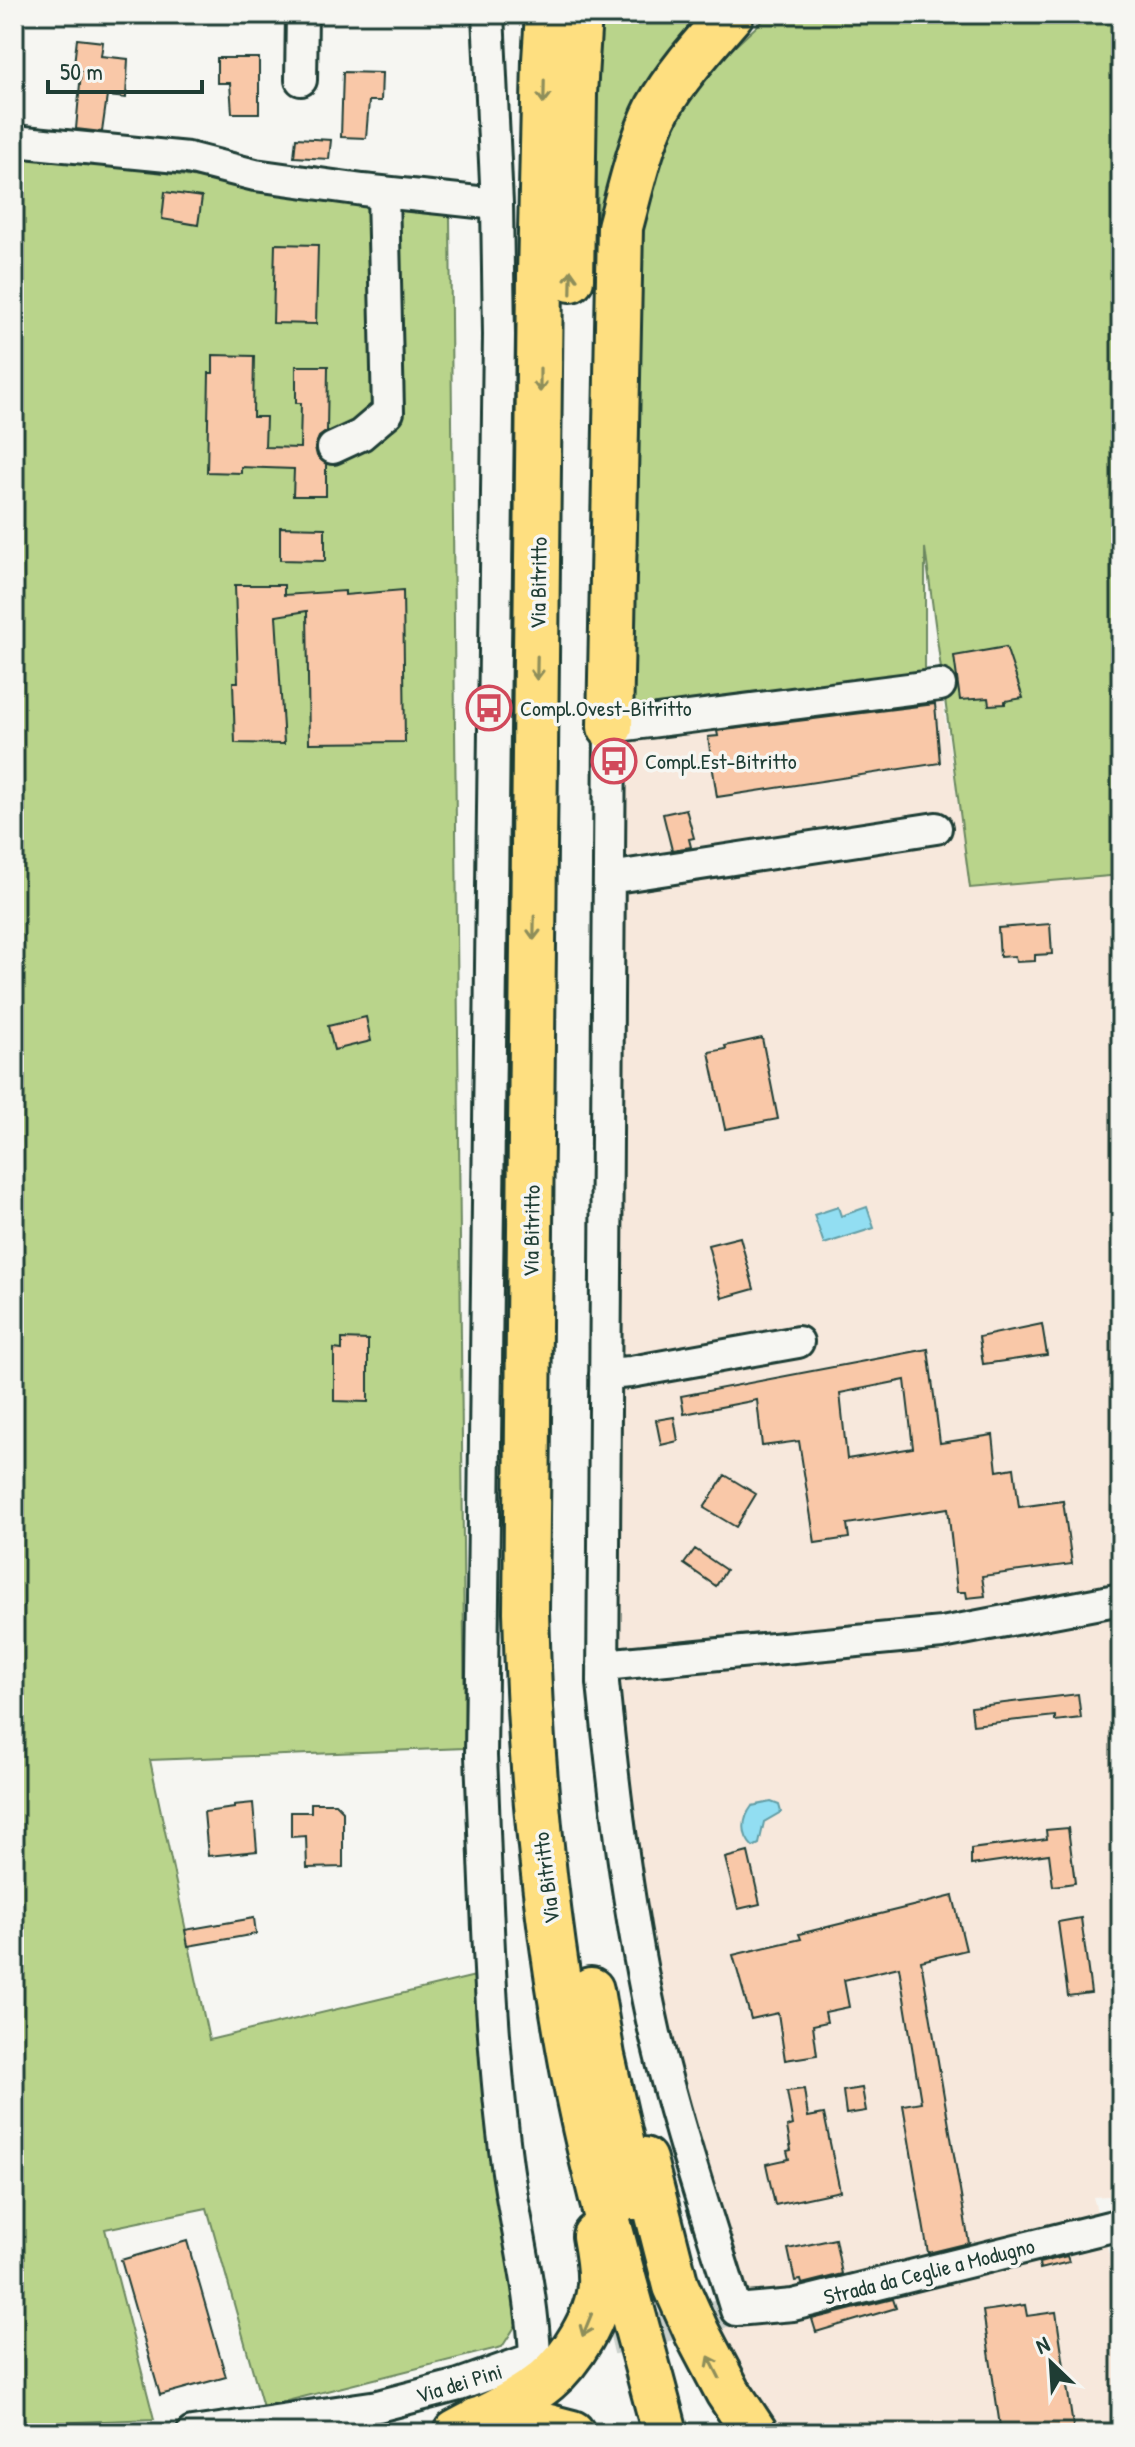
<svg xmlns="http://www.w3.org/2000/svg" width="1135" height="2447" font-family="'Patrick Hand',sans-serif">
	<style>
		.built { fill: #f7e8dc }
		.green { fill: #b9d48b; stroke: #6c8860; stroke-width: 2 }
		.water { fill: #92def2; stroke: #649ea6; stroke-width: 2 }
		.building { fill: #f9c8a8; stroke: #1f3d34; stroke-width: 2; fill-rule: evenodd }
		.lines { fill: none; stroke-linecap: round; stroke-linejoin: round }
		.minor-tunnel { stroke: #cbd1cc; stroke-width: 30; stroke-dasharray: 30 15; stroke-linecap: butt }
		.minor-casing { stroke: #1f3d34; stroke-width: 36 }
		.highway-casing { stroke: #1f3d34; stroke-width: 50 }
		.minor { stroke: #f6f6f2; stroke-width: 30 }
		.highway { stroke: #fedf80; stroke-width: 44 }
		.oneway { stroke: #8e8e5a }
		.labels { text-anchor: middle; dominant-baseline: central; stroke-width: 7; stroke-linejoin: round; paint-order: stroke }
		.street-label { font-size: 22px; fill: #1f3d34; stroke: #f6f6f2 }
		.poi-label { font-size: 22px; fill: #1f3d34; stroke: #f6f6f2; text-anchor: start }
	</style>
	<rect width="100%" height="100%" fill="#f6f6f2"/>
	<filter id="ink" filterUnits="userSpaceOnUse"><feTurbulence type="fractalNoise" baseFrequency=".0125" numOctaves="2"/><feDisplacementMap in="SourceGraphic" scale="16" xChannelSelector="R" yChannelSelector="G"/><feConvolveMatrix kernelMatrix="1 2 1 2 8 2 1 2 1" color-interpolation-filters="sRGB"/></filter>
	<g filter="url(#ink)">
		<path class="built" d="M940,685L970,887L1121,875V2195L1093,2197L1121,2297V2433H780L727,2354L655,2033L603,1665L610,727Z"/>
		<path class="green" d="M601,14H702L688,28L645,90L598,249L596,113Z
			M770,14H1121V875L970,888L925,548V687L631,724L638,239L658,163L678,104L703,59L732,49Z
			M14,150L450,216L465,1748L150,1760L209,2040L475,1976L516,2325L502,2347L263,2407L207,2208L105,2229L154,2419L26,2424L14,2392Z"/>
		<path class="water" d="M838,1207L841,1216L867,1207L874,1228L824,1244L814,1215Z
			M771,1802L779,1805L781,1812L764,1822L759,1844L753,1847C741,1835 742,1819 752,1806Z"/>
		<path class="building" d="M77,39L103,42L101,56L128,59L126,98L107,96L102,132L76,129L81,72H73Z
			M217,58H259V113H232L230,83H217Z
			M343,72L382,73L381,101H369L366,138L341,137Z
			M296,138L331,140L329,159L294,157Z
			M165,192L202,197L198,225L162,219Z
			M275,244L318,245L316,324L273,323Z
			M213,355L254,356L253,417H266L265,447L300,448L301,403H296V366H328L327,431L319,437L315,447L317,456L326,464V496H293L294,469L241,467V473L207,472L209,373H213Z
			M280,527L325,528V561L280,560Z
			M235,585H284V595L345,591V595L403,590L405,742L309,743L307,611L276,616L284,744L235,743L233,682H238Z
			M1006,647L1023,698L1005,701V704L989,705L988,698L960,700L954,656Z
			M935,704L940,763L717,797L708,737L718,736L717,731Z
			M686,809L694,838L689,839L691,847L672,850L663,814Z
			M1050,924L1052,954L1035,955V961L1016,962L1015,956L1000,957L998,928Z
			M366,1017L371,1041L334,1050L328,1026Z
			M762,1038L778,1119L725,1129L709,1052L726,1049L725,1046Z
			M740,1237L754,1289L722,1298L708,1245Z
			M1042,1324L1047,1355L983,1364L979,1337Z
			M342,1339L368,1340V1402L334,1401V1349L342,1350Z
			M928,1349L940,1443L993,1435L997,1471L1014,1468L1019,1507L1063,1501L1072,1564L982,1576L985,1596L967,1598L966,1592H957L948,1508L847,1524L849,1538L815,1543L799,1441L762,1446L757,1400L684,1414L681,1396ZM905,1380L913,1448L847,1459L840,1393Z
			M674,1417L678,1441L661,1445L656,1420Z
			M725,1475L756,1494L736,1527L704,1508Z
			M695,1549L726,1570L716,1586L684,1564Z
			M1078,1694L1081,1718L1055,1721V1716L973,1725L971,1707Z
			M253,1803L257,1851L208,1856L204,1812L234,1808V1805Z
			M311,1803H335L343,1811V1867L307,1868L306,1836L291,1837V1812H311Z
			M1068,1828L1075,1883L1053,1886L1049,1854L971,1865V1849L1047,1839L1046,1830Z
			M748,1852L760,1904L738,1909L725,1858Z
			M953,1896L966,1950L921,1961L969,2243L928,2253L903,2105L921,2102L899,1967L844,1980L849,2007L825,2012L827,2022L813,2025L817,2055L785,2060L778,2013L751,2019L733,1955L801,1939L799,1934Z
			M254,1918L256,1934L188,1946L185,1930Z
			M1081,1918L1091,1993L1068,1996L1058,1922Z
			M862,2088L866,2111L846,2114L843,2091Z
			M804,2089L808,2117L824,2114L840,2191L775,2205L766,2164L789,2159L787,2151L791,2150L787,2127L793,2125L787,2091Z
			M835,2239L842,2274L802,2284L801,2280L795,2281L788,2249Z
			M187,2241L226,2377L160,2395L121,2260Z
			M1067,2256L1069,2262L1040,2269L1039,2263Z
			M893,2299L896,2308L816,2332L812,2319Z
			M1025,2305L1027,2316L1056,2312L1074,2433H1001L983,2311Z"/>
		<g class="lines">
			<path class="minor-tunnel" d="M567,2350L736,2310"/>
			<g class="minor-casing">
				<path id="minor" d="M301,80L302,14
					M14,141L188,158L255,175L363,190L497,204
					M333,448L361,435L388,412L383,193
					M940,685L610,727L603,1683C615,1801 629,1919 655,2034C677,2127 708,2218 736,2310L793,2305L1121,2224
					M609,878L936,828
					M605,1374L631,1372L798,1342
					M603,1665L942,1633L1121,1599
					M192,2433L378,2406L459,2385L535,2358C533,2293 516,2229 507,2165C489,2030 487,1892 481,1756L499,335L497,204L488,14"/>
			</g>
			<g class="highway-casing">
				<path id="highway" d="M548,14L545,60L540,276L526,1612C530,1764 545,1919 573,2069C596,2192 634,2312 665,2433
					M571,279L574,94L579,14
					M610,727L620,227C630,190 641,141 658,108C677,74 706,43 731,14
					M591,1990L602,2056L634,2197
					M644,2160L676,2286L697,2333L728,2392L755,2433
					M478,2420H522L572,2433
					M456,2433C486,2416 521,2402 547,2380C571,2360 598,2317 600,2285C601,2269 598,2252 595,2236"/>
			</g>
			<use href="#minor" class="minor"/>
			<use href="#highway" class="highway"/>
		</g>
		<defs><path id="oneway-shaft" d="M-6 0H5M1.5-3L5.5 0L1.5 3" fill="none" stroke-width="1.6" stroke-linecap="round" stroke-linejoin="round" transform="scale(2)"/></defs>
		<g class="oneway">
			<use href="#oneway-shaft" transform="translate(544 92) rotate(91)"/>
			<use href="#oneway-shaft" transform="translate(571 282) rotate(-89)"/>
			<use href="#oneway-shaft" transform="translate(540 380) rotate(90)"/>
			<use href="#oneway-shaft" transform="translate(537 668) rotate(91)"/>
			<use href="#oneway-shaft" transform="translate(534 928) rotate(91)"/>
			<use href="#oneway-shaft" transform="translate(587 2325) rotate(112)"/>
			<use href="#oneway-shaft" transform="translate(714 2367) rotate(-117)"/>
		</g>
	</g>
	<defs>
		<g id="bus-ring" transform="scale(2.3)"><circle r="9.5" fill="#f6f6f2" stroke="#d1495b" stroke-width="1.5"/><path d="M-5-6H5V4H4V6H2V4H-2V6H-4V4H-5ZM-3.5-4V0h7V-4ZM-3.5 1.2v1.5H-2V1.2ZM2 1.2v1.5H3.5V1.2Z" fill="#d1495b"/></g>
	</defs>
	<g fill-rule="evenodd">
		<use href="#bus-ring" x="489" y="708"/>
		<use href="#bus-ring" x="614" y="761"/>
	</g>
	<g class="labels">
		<g class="street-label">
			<text transform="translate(538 583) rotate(-89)">Via Bitritto</text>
			<text transform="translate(531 1231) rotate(-89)">Via Bitritto</text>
			<text transform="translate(546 1878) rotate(-97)">Via Bitritto</text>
			<text transform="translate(929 2271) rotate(-14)">Strada da Ceglie a Modugno</text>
			<text transform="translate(459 2383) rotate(-17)">Via dei Pini</text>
		</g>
		<g class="poi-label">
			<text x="520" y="708">Compl.Ovest-Bitritto</text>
			<text x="645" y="761">Compl.Est-Bitritto</text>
		</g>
	</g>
	<rect width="1135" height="2447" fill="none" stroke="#f6f6f2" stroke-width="48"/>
	<rect x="24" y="24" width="1087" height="2399" fill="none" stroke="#1f3d34" stroke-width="3" filter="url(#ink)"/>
	<g transform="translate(1051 2363) rotate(335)" stroke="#f6f6f2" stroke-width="6" paint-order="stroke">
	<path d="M0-6L14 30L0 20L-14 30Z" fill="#1f3d34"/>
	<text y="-12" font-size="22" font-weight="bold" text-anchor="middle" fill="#1f3d34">N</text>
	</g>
	<path d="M48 80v12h154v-12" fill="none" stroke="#1f3d34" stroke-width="4"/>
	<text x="60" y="80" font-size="24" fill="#1f3d34" stroke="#f6f6f2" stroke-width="6" paint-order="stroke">50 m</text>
</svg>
